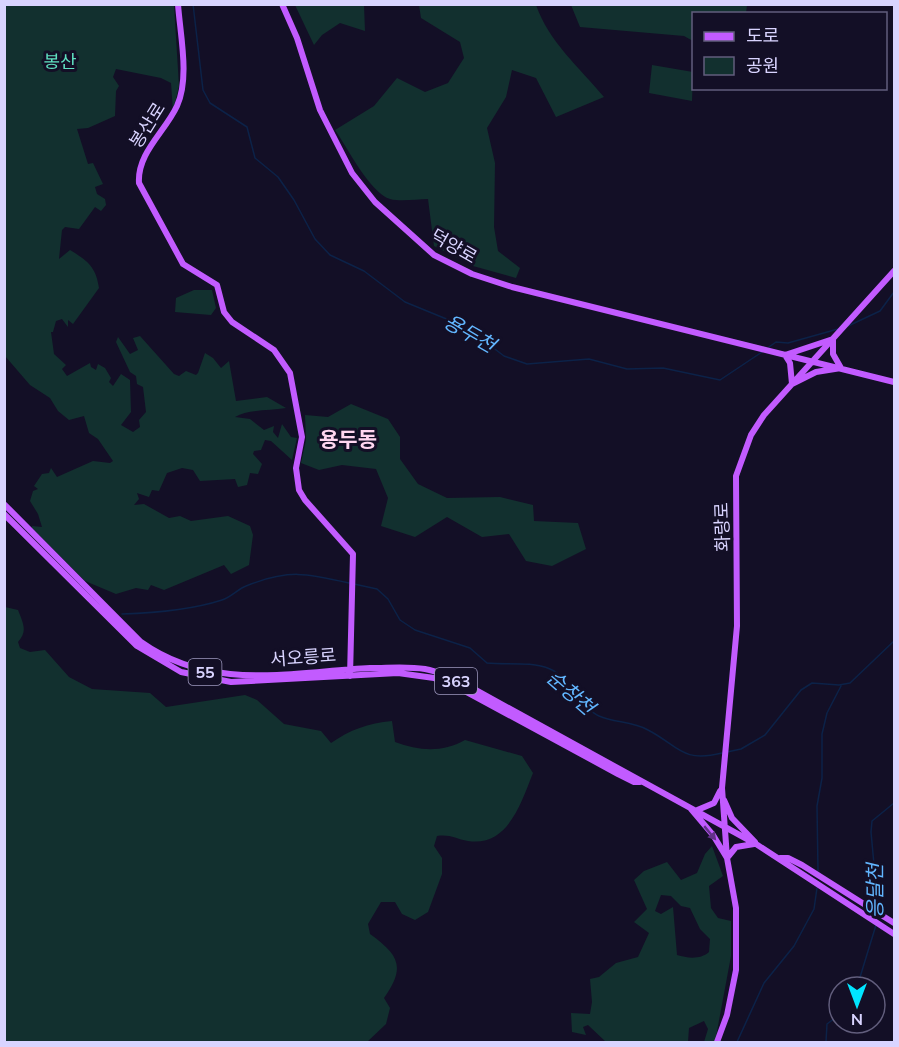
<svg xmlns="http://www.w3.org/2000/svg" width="899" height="1047" font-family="Mulish,'Noto Sans KR',sans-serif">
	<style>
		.green { fill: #12302f; fill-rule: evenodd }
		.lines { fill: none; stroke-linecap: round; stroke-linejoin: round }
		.stream { stroke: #0c2248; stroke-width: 1.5 }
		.major { stroke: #c25bff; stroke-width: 6 }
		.oneway { fill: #623188 }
		.labels { text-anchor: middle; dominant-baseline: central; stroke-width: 6; stroke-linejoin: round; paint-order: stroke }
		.shield { fill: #130f26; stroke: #9e99be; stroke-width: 1.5 }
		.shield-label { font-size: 16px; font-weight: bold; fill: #d9d4ff }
		.park-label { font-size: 18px; fill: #5fe0c0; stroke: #130f26 }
		.street-label { font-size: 18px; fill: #d9d4ff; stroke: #130f26 }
		.water-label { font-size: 20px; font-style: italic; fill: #62b6ff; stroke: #130f26 }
		.quarter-label { font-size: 21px; font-weight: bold; fill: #ffd6f0; stroke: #130f26 }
	</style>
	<rect width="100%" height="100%" fill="#130f26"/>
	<path class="green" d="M5,5H174L179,86L173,111L171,83L161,78L116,69L113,77L119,86L116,91L115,116L88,128L77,129L88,164L93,163L103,184L95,187L97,194L105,199L106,205L101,211L95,207L79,229L65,227L62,230L59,259L70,250C88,261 96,267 99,288L73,324L68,320V327L62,319L56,321L53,332H51L54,354L66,365L62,369L67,376L90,363L91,367L96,370L98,364L105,368L111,378L109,382L113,386L121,374L130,380L131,412L121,425L133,432L140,427L139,420L146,412L143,387L137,384L136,376L130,372L116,342L118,337L130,354L138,350L133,338L140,336L174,374L179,376L186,371L196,375L198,373L205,353L213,358L221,368L229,361L236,401L267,397L286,408C269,411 248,409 235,417L250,419L264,430L274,426L273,432L278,438L282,424L291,437L297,438L292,460L271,441L265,440L261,450L254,451L253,454L262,464L258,474L250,473L247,485L238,487L235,479L200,481L193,470L182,468L167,473L159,491L152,490L149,497L137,493L139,499L134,505L144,504L169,518L180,516L191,521L228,516L250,526L253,535L249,565L231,574L224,565L164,590L151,585L148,590L136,588L116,594L85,581L32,528V526L42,527L38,514L30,501L33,491L38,489L34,486L42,474L49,473L51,468L57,477L93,461L110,463L113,461L98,439L89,433L84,416L69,420L58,411L50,398L30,385L5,356Z
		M295,5H364L365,31L340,23L322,35L314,45Z
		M419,5H536C549,42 579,67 604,97L556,117L536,78L512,70L506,97L487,128L495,163L494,227L498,251L520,268L516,278L473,266L434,246L428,199C416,199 402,202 390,199C370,193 347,147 335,130L374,106L397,78L425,92L448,83L464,58L460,42L421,18Z
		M571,5H747L746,13L694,14L693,41L684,36L580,27Z
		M652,65L693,72L692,101L649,93Z
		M194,290H212L216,308L211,315L175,312L176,298Z
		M351,404L388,419L400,437V459L418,484L447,498L500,497L533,505L534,521L578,523L586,549L552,566L526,561L509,534L482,537L447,517L415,537L381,526L388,498L376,469L342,465L319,470L301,463L306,440L305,415L328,417Z
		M5,607L18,610C23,623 28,631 18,642L20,648L30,652L45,650L69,677L92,689L150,693L166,707L245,695L257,700L284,724L321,731L331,743C350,730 368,723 392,721L395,742C419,751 442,753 465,740L522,756L533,773C521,803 508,847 468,841C456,839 450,834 437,836L434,846L442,858V874L428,912L415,920L402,914L395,902H381L368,924L370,934C399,955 406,967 384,998L390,1008L386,1024L367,1042H5Z
		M712,846L723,876L709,886L711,908L718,918L731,921V956L715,1042H704L708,1029L704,1021L689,1028L688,1042H606L588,1025L583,1027L586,1035L572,1032L571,1013L590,1014L592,1002L590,979L599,977L616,963L638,957L649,933L634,922L647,909L634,880L644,871L667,862L681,880L697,873L705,854ZM661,895L671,896L681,906L690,908L700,929L710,939L709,952C700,960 687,958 677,955L673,907L661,914L655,911Z"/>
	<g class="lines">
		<path class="stream" d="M193,4L203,90L210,103L247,127L255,158L278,177L294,200L315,239L330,255L364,271L405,302L466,327L504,356L527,364L589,359L627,369L663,368L720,380L762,352
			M848,326L880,311L894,292
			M769,347L776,342L788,343L838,329
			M354,584L377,589L388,599L400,620L415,630L470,648L487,663C507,665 531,661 550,669C571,678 579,707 599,716C614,723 632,721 648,730C679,746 681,763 722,753
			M122,614C154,613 191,610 222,600C231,597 238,589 246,586C288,569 307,573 349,583
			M727,752L741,749L765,735L801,690L812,683L839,685L850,683L894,641
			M818,871L817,806L822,778V734L827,713L841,686
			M878,908L871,832L872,821L894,803
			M857,987L876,925
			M737,1042L764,983L794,946L814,909L817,888
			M826,1042L827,1024L839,1015"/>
		<path class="major" d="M178,4C180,34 190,78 177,106C165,132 137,153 139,183L183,264L217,285L224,312L232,322L274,350L290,373L302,437L296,468L299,490L305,500L353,554L350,676
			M282,4L297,38L320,110L352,173L375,202L434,255L472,274L512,287L894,382
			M833,339V354L841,368L816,372L792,384L790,363L785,355Z
			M4,504L141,642C211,692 290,672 370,668C389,668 407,666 425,669C441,672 457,680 472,688L756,844L894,934
			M4,514L137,646L181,672L231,682L398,673L434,678L463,690L618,774L634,782H640
			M724,800L732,818L755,842
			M691,809L713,835L727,858L736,847L754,844
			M695,811L714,803L720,791
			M780,858H788L802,865L894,923
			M717,1042L727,1015L736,970V908L727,858L722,788L737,626L736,476L751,435L764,415L894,271"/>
	</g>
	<defs><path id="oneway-solid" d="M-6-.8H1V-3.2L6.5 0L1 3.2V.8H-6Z" transform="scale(1.5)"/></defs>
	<use class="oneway" href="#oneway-solid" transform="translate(710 833) rotate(50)"/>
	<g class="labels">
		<g class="shield">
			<rect x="188.5" y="659" width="33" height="26" rx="4.5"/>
			<rect x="435" y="668" width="42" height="26" rx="4.5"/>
		</g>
		<g class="shield-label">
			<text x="205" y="672">55</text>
			<text x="456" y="681">363</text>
		</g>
		<g class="park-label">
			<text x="60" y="61">봉산</text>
		</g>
		<g class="street-label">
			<text transform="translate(147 125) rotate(-58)">봉산로</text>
			<text transform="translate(454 246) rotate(30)">덕양로</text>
			<text transform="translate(722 527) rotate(-92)">화랑로</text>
			<text transform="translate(303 657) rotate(-4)">서오릉로</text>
		</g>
		<g class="water-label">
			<text transform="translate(470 333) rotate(30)">용두천</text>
			<text transform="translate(571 692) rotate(41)">순창천</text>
			<text transform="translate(874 891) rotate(-90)">응달천</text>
		</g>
		<g class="quarter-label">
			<text x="348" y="439">용두동</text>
		</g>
	</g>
	<rect width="899" height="1047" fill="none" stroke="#d9d4ff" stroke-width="12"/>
	<rect x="692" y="12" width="195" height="78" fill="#130f26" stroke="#625e7d" stroke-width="1.5"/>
	<rect x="704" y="32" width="30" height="9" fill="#c25bff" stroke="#625e7d" stroke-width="1.5"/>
	<text x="746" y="42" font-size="18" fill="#d9d4ff">도로</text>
	<rect x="704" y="57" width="30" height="18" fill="#12302f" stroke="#625e7d" stroke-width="1.5"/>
	<text x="746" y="72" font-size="18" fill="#d9d4ff">공원</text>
	<g transform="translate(857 1005) rotate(180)"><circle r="28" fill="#130f26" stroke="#625e7d" stroke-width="1.5"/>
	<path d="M0-4.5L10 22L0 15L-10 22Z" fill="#00e5ff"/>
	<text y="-9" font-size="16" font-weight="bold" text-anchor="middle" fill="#d9d4ff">N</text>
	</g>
</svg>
